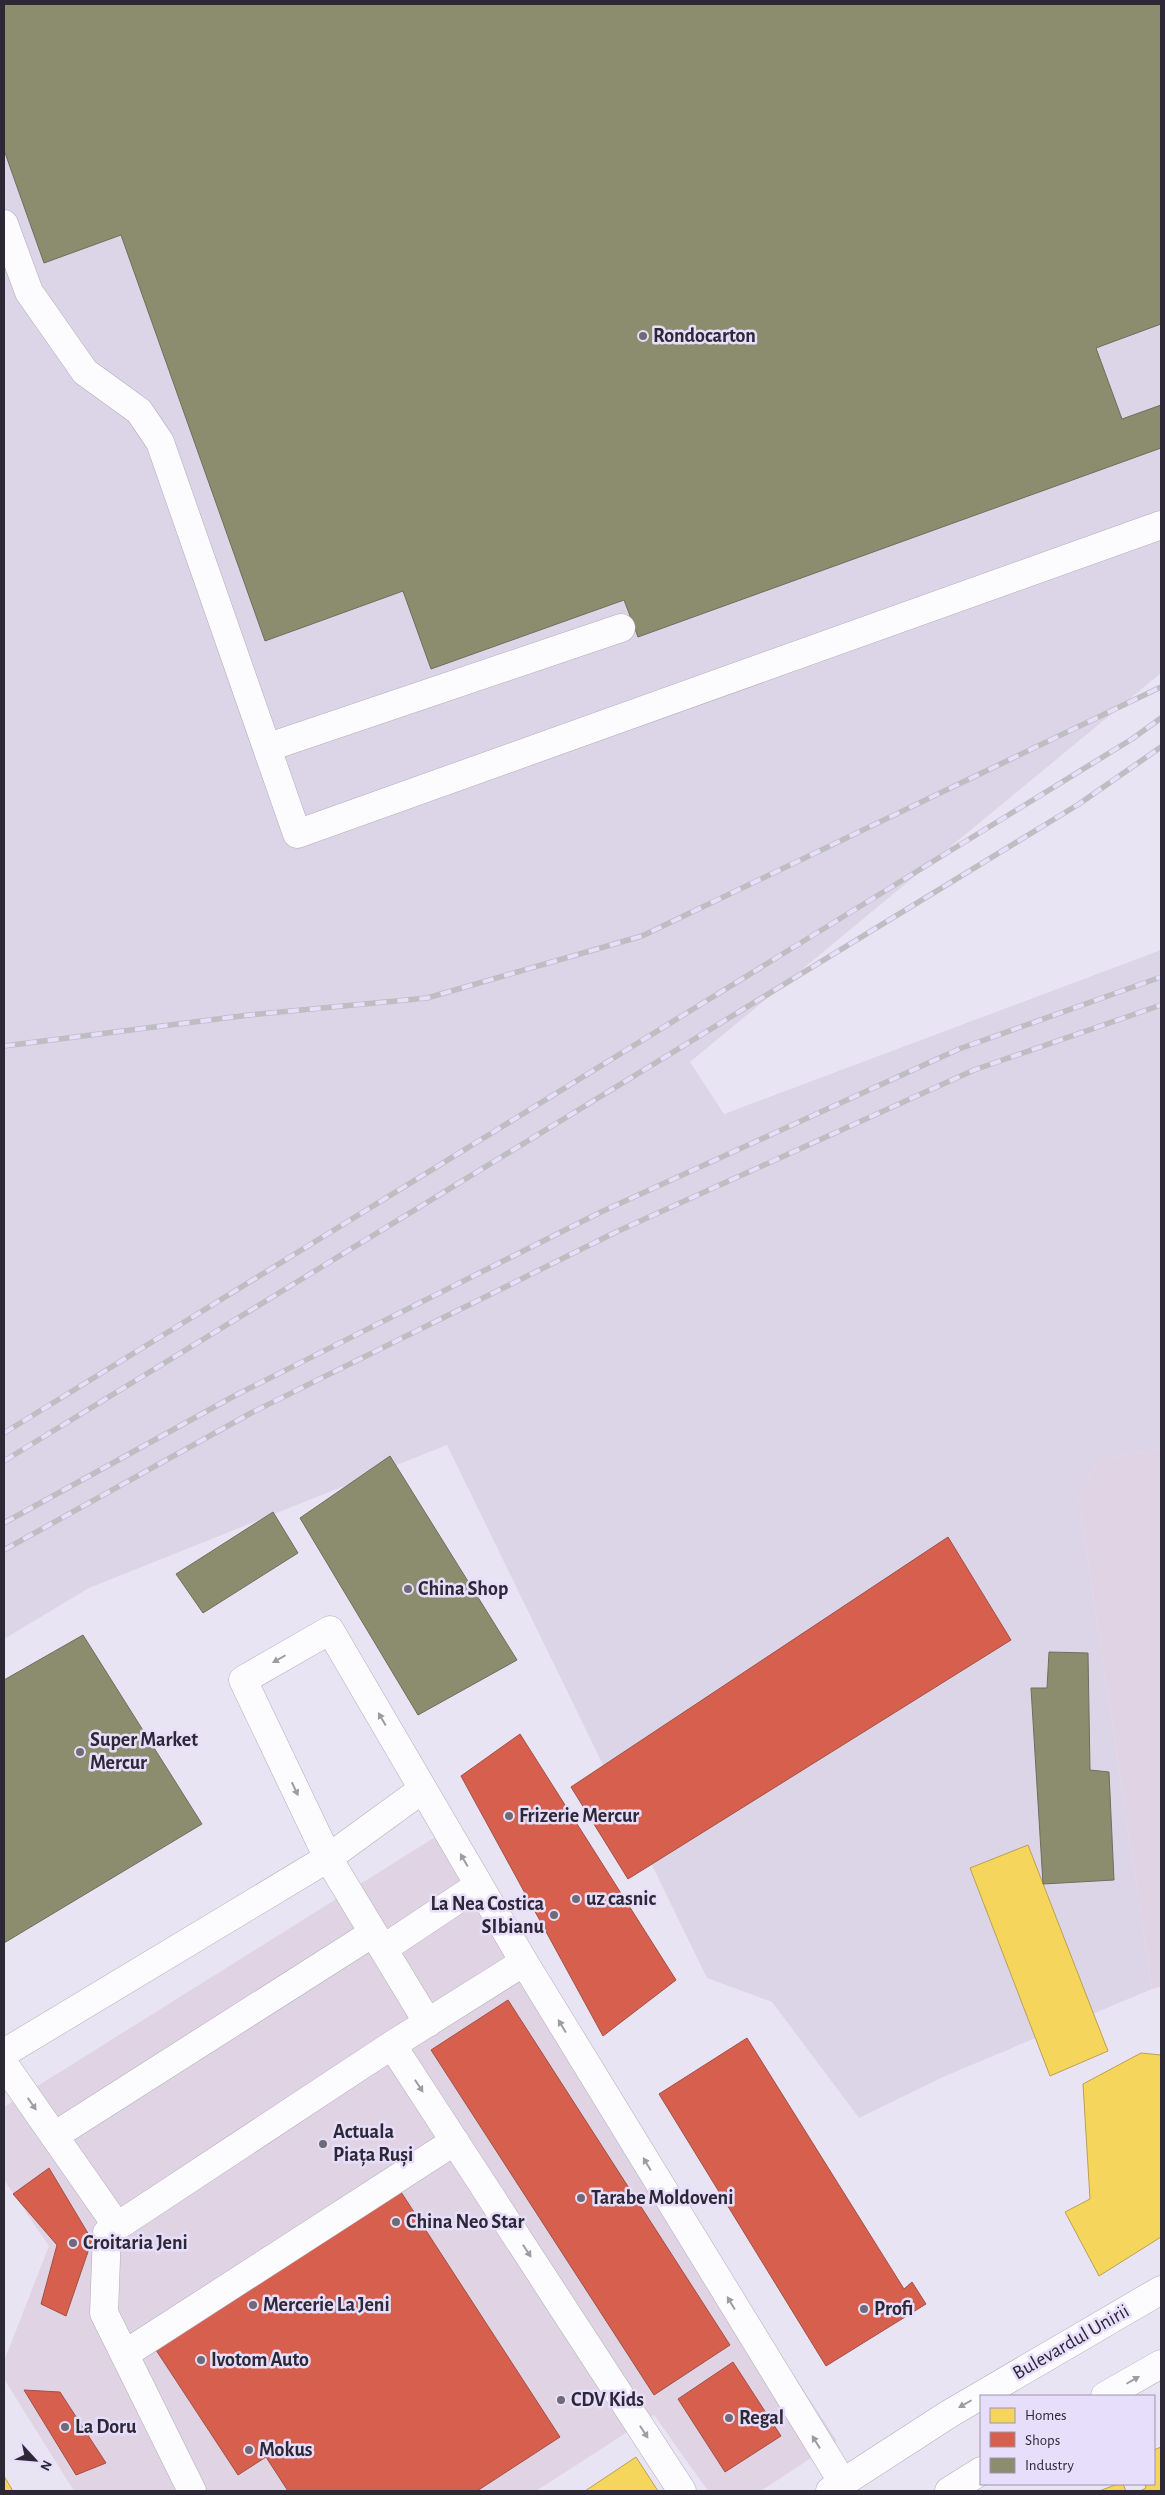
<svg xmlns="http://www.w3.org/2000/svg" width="1165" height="2495" font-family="'Alegreya Sans',sans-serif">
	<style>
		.commercial { fill: #e0d4e4 }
		.industrial { fill: #dcd5e7 }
		.homes { fill: #f6d55c; stroke: #b9a151 }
		.shops { fill: #d6604d; stroke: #a34f46 }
		.industry { fill: #8c8c6e; stroke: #6f6e5d }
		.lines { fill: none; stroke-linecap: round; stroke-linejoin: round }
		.minor-casing { stroke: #b1adbb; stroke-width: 29 }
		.major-casing { stroke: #b1adbb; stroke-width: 29 }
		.minor { stroke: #fcfbfd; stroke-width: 28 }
		.major { stroke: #fcfbfd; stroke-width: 28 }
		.rail-casing { stroke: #bebdc1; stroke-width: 5.5 }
		.rail { stroke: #e6defa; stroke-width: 4; stroke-dasharray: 11; stroke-linecap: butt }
		.oneway { fill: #9e9ca3 }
		.poi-dot { fill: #6e6a78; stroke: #e6defa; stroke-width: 2 }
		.labels { text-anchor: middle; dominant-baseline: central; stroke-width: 5; stroke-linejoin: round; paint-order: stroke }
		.poi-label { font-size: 20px; font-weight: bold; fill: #2c2836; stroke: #e6defa; text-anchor: start }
		.street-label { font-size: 20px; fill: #2c2836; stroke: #e6defa }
	</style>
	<rect width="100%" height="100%" fill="#e9e4f4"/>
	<path class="commercial" d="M1161,1449V1987L1152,1989L1078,1495L1100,1459Z
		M440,1834L837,2441L761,2491H708L654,2415L536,2491H74L4,2379V2361L49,2246L4,2180V2107Z"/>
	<path class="industrial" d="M4,4H1161V673L690,1062L724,1114L1161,950V1449L1100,1459L1078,1495L1152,1989L943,2077L859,2118L772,2002L707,1978L447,1445L89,1588L4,1639Z"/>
	<path class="homes" d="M1028,1845L1108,2051L1050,2076L970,1868Z
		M1141,2053L1161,2055V2237L1099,2276L1065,2212L1090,2199L1083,2084Z
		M1161,2447V2491H1140L1146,2488L1145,2484H1154V2450Z
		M636,2457L658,2491H585Z
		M4,2476L13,2491H4Z
		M1118,2484H1123L1126,2491H1099Z"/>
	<path class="shops" d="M948,1537L1011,1640L628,1879L571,1787Z
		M520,1734L676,1980L603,2036L461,1776Z
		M508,2000L730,2345L654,2395L431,2050Z
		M747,2038L904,2289L912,2282L926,2304L826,2366L659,2094Z
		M49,2168L92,2240L66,2316L41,2304L57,2245L13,2194Z
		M401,2192L560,2437L477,2491H288L266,2457L238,2475L156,2350Z
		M733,2362L781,2436L725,2472L678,2399Z
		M24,2390L60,2392L106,2463L76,2475Z"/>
	<path class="industry" d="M4,4H1161V324L1096,348L1122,419L1161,405V448L638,637L624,600L431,669L403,591L265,641L121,235L44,263L4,150Z
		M390,1456L517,1660L418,1715L300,1518Z
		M273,1512L298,1553L203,1613L176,1574Z
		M83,1635L202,1824L4,1943V1680Z
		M1049,1652L1088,1653L1090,1770L1109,1772L1114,1880L1043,1884L1031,1688H1047Z"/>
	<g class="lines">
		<g class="minor-casing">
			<path id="minor" d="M4,224L29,292L85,372L139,411L160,442L297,834L1161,525
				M269,747L621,628
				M423,1789L328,1858L428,2023
				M383,1949L479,1885
				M392,2045L682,2491
				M4,2053L328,1858L243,1680L330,1630L524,1962L843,2483
				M4,2064L117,2226
				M54,2136L373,1933
				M125,2354L455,2141
				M192,2491L104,2313L107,2233L392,2045L524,1962"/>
		</g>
		<g class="major-casing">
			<path id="major" d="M1105,2396L1161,2364
				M830,2491L949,2414L1161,2290
				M949,2491L981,2471"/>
		</g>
		<use href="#minor" class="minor"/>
		<use href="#major" class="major"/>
		<g class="rail-casing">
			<path id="rail" d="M4,1046L249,1015L427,998L642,936L1161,687
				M4,1433L1132,739L1161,718
				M4,1461L1079,804L1161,747
				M4,1523L236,1395L601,1212L959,1049L1161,977
				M4,1550L251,1413L616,1232L974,1070L1161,1005"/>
		</g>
		<use href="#rail" class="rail"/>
	</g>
	<defs><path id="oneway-solid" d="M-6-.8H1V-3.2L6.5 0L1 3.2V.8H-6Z" transform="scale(1.25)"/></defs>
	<g class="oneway">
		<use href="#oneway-solid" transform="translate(279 1659) rotate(150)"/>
		<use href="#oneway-solid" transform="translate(382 1719) rotate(-120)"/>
		<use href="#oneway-solid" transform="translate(295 1789) rotate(65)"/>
		<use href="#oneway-solid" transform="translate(464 1860) rotate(-120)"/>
		<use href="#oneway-solid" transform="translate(562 2026) rotate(-121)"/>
		<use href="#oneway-solid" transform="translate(419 2086) rotate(57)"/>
		<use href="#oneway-solid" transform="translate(32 2104) rotate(55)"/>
		<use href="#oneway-solid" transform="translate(647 2164) rotate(-121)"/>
		<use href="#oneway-solid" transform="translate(527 2251) rotate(57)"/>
		<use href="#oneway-solid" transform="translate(731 2303) rotate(-121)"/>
		<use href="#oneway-solid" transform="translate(1133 2380) rotate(-30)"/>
		<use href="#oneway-solid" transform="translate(965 2404) rotate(150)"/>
		<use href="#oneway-solid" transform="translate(644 2432) rotate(57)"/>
		<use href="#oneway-solid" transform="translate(816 2442) rotate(-122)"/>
	</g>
	<g class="poi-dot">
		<circle cx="643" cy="336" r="5"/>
		<circle cx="408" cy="1589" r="5"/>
		<circle cx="80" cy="1752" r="5"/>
		<circle cx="509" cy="1816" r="5"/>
		<circle cx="576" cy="1899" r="5"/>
		<circle cx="554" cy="1915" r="5"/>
		<circle cx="323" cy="2144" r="5"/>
		<circle cx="581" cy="2198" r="5"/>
		<circle cx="396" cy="2222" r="5"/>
		<circle cx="73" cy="2243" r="5"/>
		<circle cx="253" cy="2305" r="5"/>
		<circle cx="864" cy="2309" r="5"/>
		<circle cx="201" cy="2360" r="5"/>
		<circle cx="561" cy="2400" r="5"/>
		<circle cx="729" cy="2418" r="5"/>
		<circle cx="65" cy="2427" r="5"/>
		<circle cx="249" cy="2450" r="5"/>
	</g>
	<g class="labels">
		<g class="poi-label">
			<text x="653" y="336">Rondocarton</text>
			<text x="418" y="1589">China Shop</text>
			<text x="90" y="1740">Super Market<tspan x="90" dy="23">Mercur</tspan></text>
			<text x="519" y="1816">Frizerie Mercur</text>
			<text x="586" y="1899">uz casnic</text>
			<text x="544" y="1904" text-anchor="end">La Nea Costica<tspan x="544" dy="23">SIbianu</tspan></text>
			<text x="333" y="2132">Actuala<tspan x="333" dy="23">Piața Ruși</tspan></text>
			<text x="591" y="2198">Tarabe Moldoveni</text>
			<text x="406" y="2222">China Neo Star</text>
			<text x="83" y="2243">Croitaria Jeni</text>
			<text x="263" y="2305">Mercerie La Jeni</text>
			<text x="874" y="2309">Profi</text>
			<text x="211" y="2360">Ivotom Auto</text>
			<text x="571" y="2400">CDV Kids</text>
			<text x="739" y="2418">Regal</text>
			<text x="75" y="2427">La Doru</text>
			<text x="259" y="2450">Mokus</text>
		</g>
		<g class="street-label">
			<text transform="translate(1071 2342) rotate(-30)">Bulevardul Unirii</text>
		</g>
	</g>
	<rect width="1165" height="2495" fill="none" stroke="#2c2836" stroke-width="10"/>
	<rect x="980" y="2395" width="175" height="90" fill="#e6defa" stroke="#9c95ac"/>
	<rect x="990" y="2408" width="25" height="15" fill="#f6d55c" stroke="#9c95ac"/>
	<text x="1025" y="2420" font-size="15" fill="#2c2836">Homes</text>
	<rect x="990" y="2432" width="25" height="15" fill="#d6604d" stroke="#9c95ac"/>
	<text x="1025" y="2445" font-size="15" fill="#2c2836">Shops</text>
	<rect x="990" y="2458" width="25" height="15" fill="#8c8c6e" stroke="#9c95ac"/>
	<text x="1025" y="2470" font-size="15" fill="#2c2836">Industry</text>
	<g transform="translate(35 2460) rotate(116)" stroke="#e6defa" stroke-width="4" paint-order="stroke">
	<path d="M0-4L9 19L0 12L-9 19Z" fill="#2c2836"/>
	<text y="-8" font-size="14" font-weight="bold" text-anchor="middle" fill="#2c2836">N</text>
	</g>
</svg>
